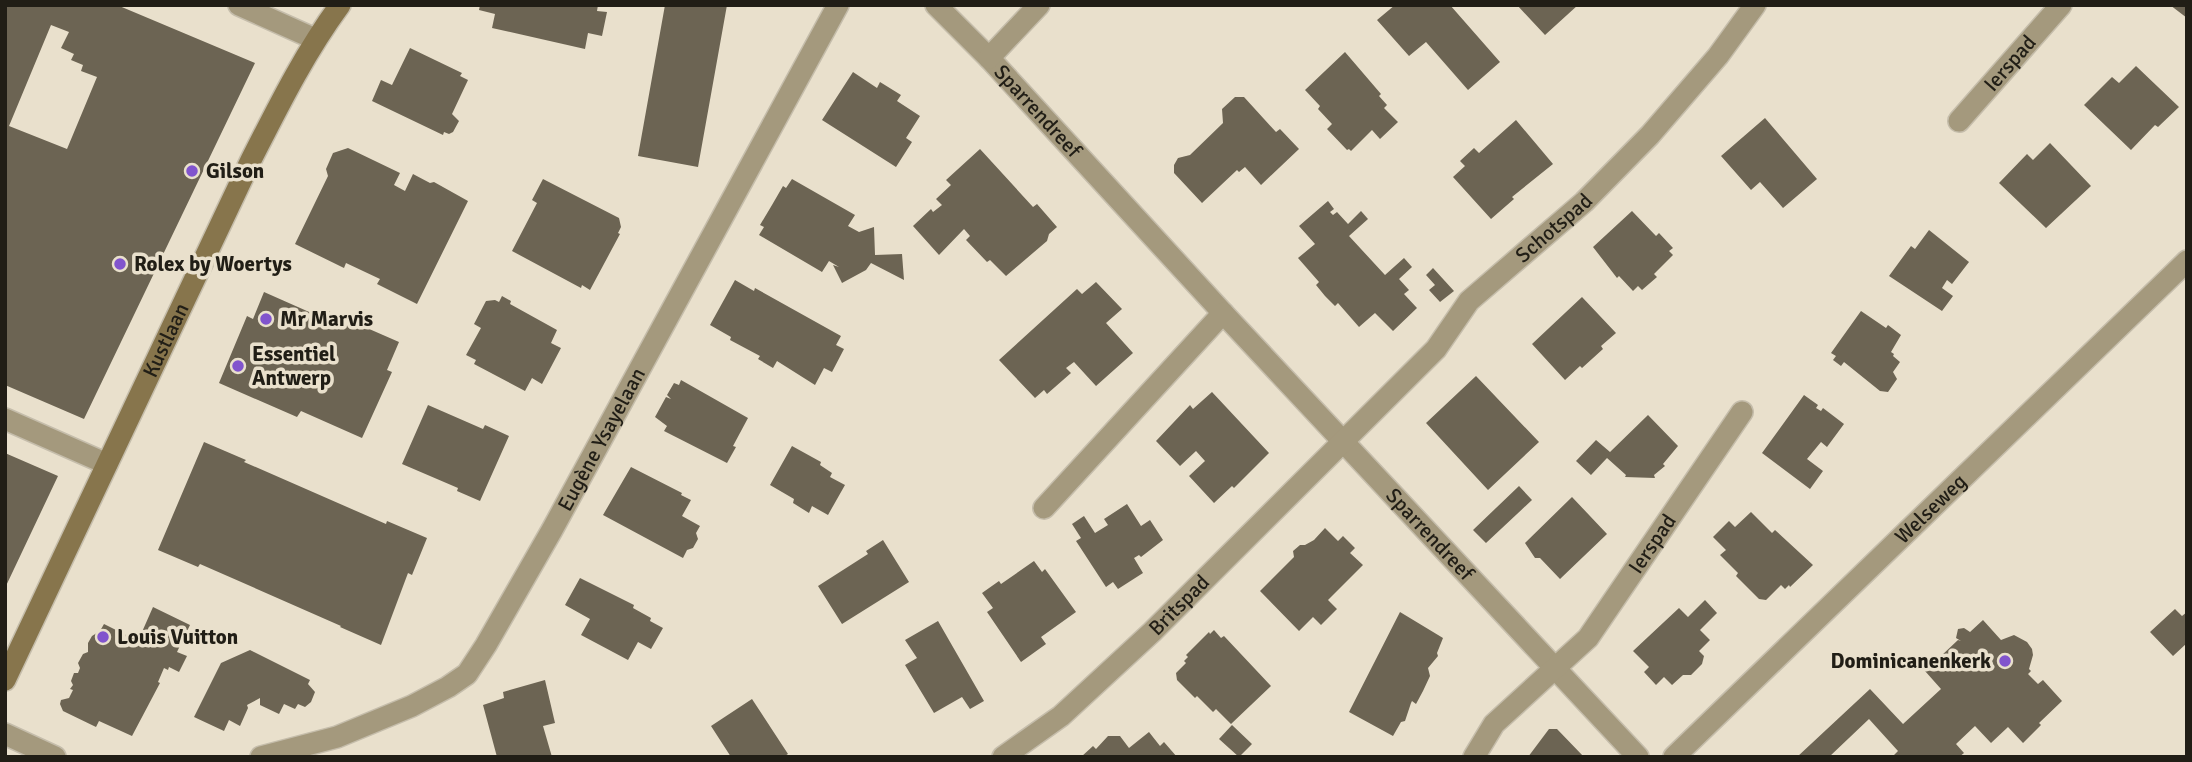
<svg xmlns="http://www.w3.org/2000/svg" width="2192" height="762" font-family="Signika,sans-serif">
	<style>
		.building { fill: #6c6453; fill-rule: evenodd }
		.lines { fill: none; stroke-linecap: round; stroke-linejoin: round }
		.street-casing { stroke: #c5bdab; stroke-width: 24 }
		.secondary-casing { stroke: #c5bdab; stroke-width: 24 }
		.street { stroke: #a4997d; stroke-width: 21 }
		.secondary { stroke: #87754c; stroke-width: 21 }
		.poi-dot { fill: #8154cd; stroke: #e9e0cc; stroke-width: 2.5 }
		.labels { text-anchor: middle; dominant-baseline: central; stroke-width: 7; stroke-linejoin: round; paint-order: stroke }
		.street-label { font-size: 21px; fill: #211e16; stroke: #e9e0cc }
		.poi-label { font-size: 21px; font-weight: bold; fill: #211e16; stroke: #e9e0cc; text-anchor: start }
	</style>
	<rect width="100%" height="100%" fill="#e9e0cc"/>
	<path class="building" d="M5,5H117L255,63L84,419L5,385ZM51,25L69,32L61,48L74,54L71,60L83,65L81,71L97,77L67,149L9,126Z
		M480,5H598L597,11L607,12L602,36L588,33L585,49L492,28L495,14L479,10Z
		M665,5H727L698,167L638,156Z
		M1395,5H1450L1500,62L1468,90L1426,42L1409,56L1377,20Z
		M1517,5H1578L1545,35Z
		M2170,5H2187V18Z
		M410,48L462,73L460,76L468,80L452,114L459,121L453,132L449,134L444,132L443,135L372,101L381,80L392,85Z
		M1345,52L1381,94L1379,96L1387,105L1384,108L1398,122L1380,139L1372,130L1351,151L1349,149L1347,150L1327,129L1332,124L1318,109L1320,106L1305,90Z
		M2136,66L2179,107L2158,127L2155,125L2131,150L2084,105L2112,77L2119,83Z
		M853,72L877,88L880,82L901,95L897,101L920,116L906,138L912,142L896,167L822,120Z
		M1235,97H1244L1276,132L1280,129L1299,149L1261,185L1245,167L1239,172L1237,170L1202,203L1174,173V165L1178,158L1190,155L1223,123L1222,109Z
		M1765,118L1817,179L1783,208L1760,182L1751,190L1721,156Z
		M1516,120L1553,164L1512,197L1514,199L1491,219L1453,177L1465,166L1460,161L1474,148L1479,153Z
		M2050,143L2091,186L2046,228L1999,183L2027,154L2033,160Z
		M348,148L400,173L394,185L405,191L413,174L430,183L434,182L468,201L417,304L377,284L380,279L346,263L344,268L295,244L328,176L326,169L333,153Z
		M980,149L1033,207L1037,204L1057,227L1049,234L1047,241L1006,276L990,260L987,262L966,240L970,236L964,229L939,255L913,226L931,209L933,212L942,205L936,199L951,185L946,180Z
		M543,179L619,218L621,227L618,233L620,234L590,290L582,285L581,288L512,251L537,203L532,200Z
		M792,179L855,215L848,226L859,232L874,227L875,255L902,254L904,280L871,263L866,270L842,283L833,265L839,267L829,261L822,272L759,235L764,227L760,225L772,205L783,186L786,188Z
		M1328,201L1334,209L1330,212L1333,215L1337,212L1348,224L1361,211L1368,219L1349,236L1385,275L1404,258L1412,267L1399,279L1409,290L1404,294L1417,308L1393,331L1375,313L1359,327L1338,303L1335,306L1325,296L1316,285L1319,282L1298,258L1315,244L1299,226Z
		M1632,211L1656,236L1659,233L1673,248L1669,251L1673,255L1654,274L1657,277L1642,290L1638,286L1633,291L1619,276L1617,278L1593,247Z
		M1929,230L1969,262L1952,284L1947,280L1942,288L1953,296L1942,311L1889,276L1911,246L1915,249Z
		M1433,268L1454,291L1440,302L1429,290L1435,285L1426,275Z
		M735,280L754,291L755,288L841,336L836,345L844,349L832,372L824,368L815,385L777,361L773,368L758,359L760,356L730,340L731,337L710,325Z
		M1096,282L1122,309L1106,323L1133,353L1096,386L1074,362L1066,368L1071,373L1047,394L1044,390L1035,398L999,360L1077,289L1082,294Z
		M264,292L325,319L328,311L399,342L387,370L392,372L362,438L301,411L297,417L219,383L247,316L253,319Z
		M502,296L511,301L510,304L557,330L551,343L561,348L542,384L532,378L525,391L474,364L476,360L466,355L481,328L474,324L486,301L495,300L499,302Z
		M1582,297L1616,333L1601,346L1603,349L1582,368L1580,366L1565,380L1532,344Z
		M1861,311L1886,328L1888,325L1901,335L1891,352L1894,354L1893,356L1900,362L1893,372L1897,379L1888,392L1880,391L1844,362L1841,366L1833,360L1836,356L1831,353Z
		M1476,376L1539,442L1488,490L1426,423Z
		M681,380L748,418L733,446L736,447L727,463L664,431L667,426L655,417L666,397L671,399L667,395L674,383L679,385Z
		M1212,392L1269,453L1234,488L1232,486L1214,503L1189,476L1205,461L1196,451L1180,466L1156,441L1190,405L1193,409Z
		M1804,395L1818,405L1816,408L1821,411L1823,408L1844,424L1827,447L1821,442L1807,459L1823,471L1810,489L1762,453Z
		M428,405L483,429L485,425L509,436L480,501L457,491L458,488L402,464Z
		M1648,415L1678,446L1663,464L1665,466L1654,475L1655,478L1625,477L1626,475L1607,458L1591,475L1576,461L1596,440L1610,452Z
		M204,442L246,460L244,462L386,524L387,521L427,538L412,575L408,573L381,645L340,627L341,626L200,564L198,567L158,550Z
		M792,446L821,462L820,465L832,473L830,477L845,485L828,515L812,506L809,513L793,503L794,499L770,485Z
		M5,453L58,476L5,588Z
		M631,467L682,493L681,495L691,500L682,516L700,526L696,533L698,539L693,548L687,550L683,558L603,515Z
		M1519,486L1532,500L1486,543L1473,530Z
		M1572,497L1607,534L1560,579L1540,558H1535L1525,543Z
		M1127,504L1141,526L1150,520L1163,540L1141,557L1139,555L1134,558L1143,573L1118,589L1113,582L1106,587L1076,541L1081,538L1072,524L1084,516L1095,533L1108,525L1104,519Z
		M1751,512L1772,533L1775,530L1813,565L1790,587L1789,585L1785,589L1781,585L1766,600L1759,599L1736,576L1738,573L1720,555L1726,550L1713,537L1729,521L1735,527Z
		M1325,528L1338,541L1343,536L1355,548L1350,553L1363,565L1328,600L1337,609L1321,625L1313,617L1299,631L1260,591L1294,557L1293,551L1300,545H1305L1314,540Z
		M883,540L909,582L842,624L818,586L868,554L866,551Z
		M1034,561L1042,572L1045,569L1076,612L1041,637L1046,644L1021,662L987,612L993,608L982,593L999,581L1001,584Z
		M580,578L634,605L633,608L651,618L650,621L663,628L651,649L638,642L628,660L581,635L590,619L565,605Z
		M1705,600L1717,613L1700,630L1710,640L1699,651L1704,656L1702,664L1691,675H1683L1672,685L1664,677L1656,685L1644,672L1649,667L1633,651L1679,608L1688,617Z
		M153,607L190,625L177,652L187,656L179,672L169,667L168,670L164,668L158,682L160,683L132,736L99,721L96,727L63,711L60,704L61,700L69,698L73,690L70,689L73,685L71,681L74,673H78L80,668L78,663L83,654L88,652V643L92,636L100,631L104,624L138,641Z
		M2175,609L2182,616L2187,612V643L2173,656L2150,632Z
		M1400,612L1443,638L1437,653L1438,656L1428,668L1430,676L1423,691L1416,704L1412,701L1411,703L1405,721L1401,722L1393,736L1349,712Z
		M1983,620L2001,640L2014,635L2027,642L2032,649L2033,655L2029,669L2031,671L2028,674L2038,684L2043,680L2062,701L2039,723L2041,725L2023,743L2008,727L1991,743L1975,726L1956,744L1964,753L1959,757H1892L1898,751L1869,719L1829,757H1797L1870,689L1903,724L1941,689L1925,671L1958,640L1961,641L1956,638L1958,629L1964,628L1970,632Z
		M938,621L984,701L970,709L962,697L934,713L905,665L917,658L905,640Z
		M1214,630L1221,638L1224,636L1271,686L1231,724L1216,709L1213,712L1197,696L1195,698L1177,680L1176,673L1186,663L1184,661L1188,657L1186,655L1209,632L1210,634Z
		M250,650L310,680L308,684L315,692L311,702L305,707L298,704L295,709L284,704L279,714L260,705V698L247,705L248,708L240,726L229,720L224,731L194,717L221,663Z
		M545,680L555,723L543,726L552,757H497L483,705L504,698L503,692Z
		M752,699L788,754L783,757H731L711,726Z
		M1232,725L1252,744L1239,757L1219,739Z
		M1549,729H1557L1584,757H1528Z
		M1149,732L1160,746L1164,742L1177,757H1081L1093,746L1096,749L1108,736H1120L1129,748Z"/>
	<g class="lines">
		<g class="street-casing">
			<g id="street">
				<path d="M239,5L315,39"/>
				<path id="s1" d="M936,5L989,58L1223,313L1638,757"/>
				<path d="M989,58L1039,5"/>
				<path id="s2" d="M1959,121L2061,5"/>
				<path d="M5,419L107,464"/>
				<path d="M1044,508L1223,313"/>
				<path d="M5,734L55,757"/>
				<path id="s3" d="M261,757L337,737L412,706L448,687L467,674L486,645L552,530L838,5"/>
				<path id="s4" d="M1003,757L1061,716L1152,632L1436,349L1469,301L1584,202L1650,135L1718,56L1755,5"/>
				<path id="s5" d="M1474,757L1494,724L1588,638L1742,412"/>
				<path id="s6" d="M1674,757L2187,261"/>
			</g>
		</g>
		<g class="secondary-casing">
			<g id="secondary">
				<path id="s7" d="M5,680L251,160C278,107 304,54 340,5"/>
			</g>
		</g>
		<use href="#street" class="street"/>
		<use href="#secondary" class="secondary"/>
	</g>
	<g class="poi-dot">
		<circle cx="192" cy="171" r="7"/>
		<circle cx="120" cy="264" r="7"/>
		<circle cx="266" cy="319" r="7"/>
		<circle cx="238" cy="366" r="7"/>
		<circle cx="103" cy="637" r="7"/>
		<circle cx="2005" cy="661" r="7"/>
	</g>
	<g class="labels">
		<g class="street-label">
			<text stroke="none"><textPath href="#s2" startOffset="77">Ierspad</textPath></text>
			<text stroke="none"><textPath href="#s1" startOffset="147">Sparrendreef</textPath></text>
			<text stroke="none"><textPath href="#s4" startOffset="766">Schotspad</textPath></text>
			<text stroke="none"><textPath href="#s7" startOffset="376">Kustlaan</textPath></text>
			<text stroke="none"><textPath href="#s3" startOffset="494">Eugène Ysayelaan</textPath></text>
			<text stroke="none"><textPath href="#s6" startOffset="357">Welseweg</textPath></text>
			<text stroke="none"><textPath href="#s1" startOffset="724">Sparrendreef</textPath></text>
			<text stroke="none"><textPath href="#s5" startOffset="280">Ierspad</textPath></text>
			<text stroke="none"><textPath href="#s4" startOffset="233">Britspad</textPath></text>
		</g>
		<g class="poi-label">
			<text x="206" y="171">Gilson</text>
			<text x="134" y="264">Rolex by Woertys</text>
			<text x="280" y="319">Mr Marvis</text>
			<text x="252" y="354">Essentiel<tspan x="252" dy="24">Antwerp</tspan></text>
			<text x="117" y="637">Louis Vuitton</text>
			<text x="1991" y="661" text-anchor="end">Dominicanenkerk</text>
		</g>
	</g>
	<rect width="2192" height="762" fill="none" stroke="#211e16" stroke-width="14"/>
</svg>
